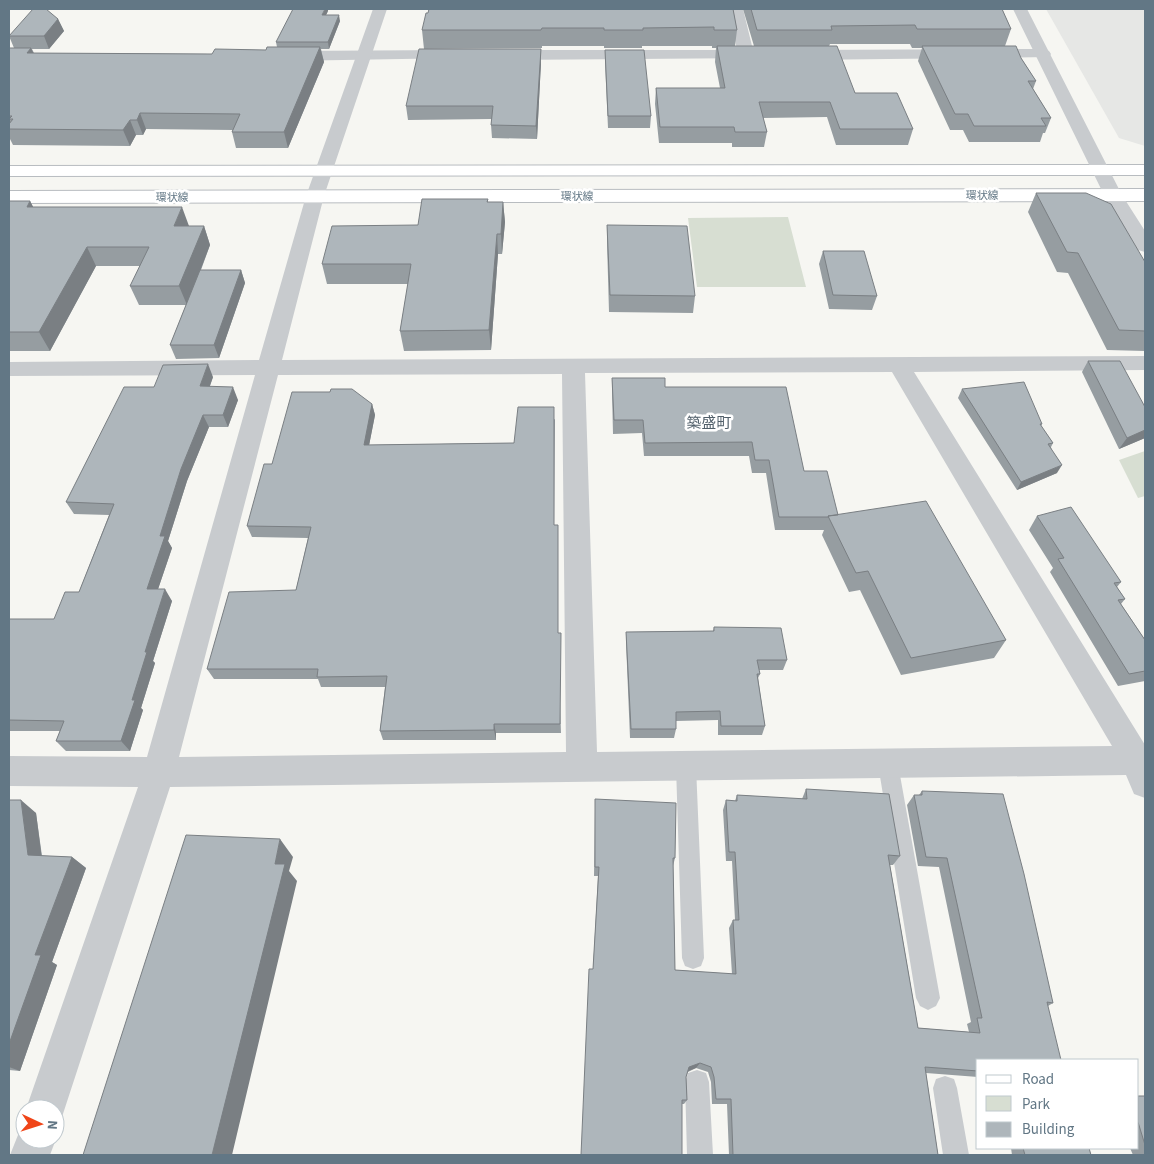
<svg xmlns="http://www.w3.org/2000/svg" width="1154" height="1164" font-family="'Source Sans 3','Noto Sans JP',sans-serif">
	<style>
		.built { fill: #e6e7e5 }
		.green { fill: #d7ded2 }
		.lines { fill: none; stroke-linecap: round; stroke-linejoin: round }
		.primary-casing { stroke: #b8bcc0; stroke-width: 2 }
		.service { fill: #c8cbce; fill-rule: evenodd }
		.minor { fill: #c8cbce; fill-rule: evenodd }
		.tertiary { fill: #c8cbce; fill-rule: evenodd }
		.primary { fill: #fff; fill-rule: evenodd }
		.wall { fill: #969da1 }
		.shaded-wall { fill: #7a7f83 }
		.building { fill: #aeb6bb; stroke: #7a7f83 }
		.labels { text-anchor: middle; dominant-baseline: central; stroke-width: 5; stroke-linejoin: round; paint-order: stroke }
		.far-street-label { font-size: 11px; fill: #627785; stroke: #fff }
		.quarter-label { font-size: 15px; fill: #515f6a; stroke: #fff }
	</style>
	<rect width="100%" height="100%" fill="#f6f6f2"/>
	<path class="built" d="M1046,9H1145V146L1119,138Z"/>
	<path class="green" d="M788,217L806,287H697L688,218Z
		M1145,451V496L1138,498L1119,460Z"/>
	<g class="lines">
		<g class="primary-casing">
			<path id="primary" d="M1145,165V175L9,176V166Z
				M1145,189V201L9,203V191Z"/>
		</g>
		<path class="service" d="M888,755L895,757L898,764L940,998L936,1006L928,1010L920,1006L916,998L878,764L881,757Z
			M686,757L693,759L696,766L704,958L701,966L693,969L685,966L682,958L676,766L679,759Z
			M697,1070L706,1073L709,1082L713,1155H687L685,1082L688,1073Z
			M945,1076L954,1079L957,1088L969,1155H943L933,1088L936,1079Z"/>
		<path class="minor" d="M729,9H743L753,50L760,52L762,55L760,58L505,60L499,58L497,55L499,52L505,50H737Z
			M1043,49L1049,51L1051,54L1049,57L802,60L796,58L794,55L796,52L802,50Z
			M454,50L460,52L462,55L460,58L285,61L279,59L277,56L279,53L285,51Z
			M315,190L322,192L324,196L282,360L1145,356V370L914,372L1145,745V798L1134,794L1126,775L170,787L60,1123L55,1125V1109H26L138,787L9,786V756L147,757L255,375L9,376V362L259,360L306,196L308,192ZM892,372L1112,746L597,752L585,373ZM562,374L566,752L179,757L278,375Z
			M25,1124V1139H55V1136L56,1139L50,1155H10L22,1125Z"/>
		<path class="tertiary" d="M373,9H387L324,196L322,200L315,202L308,200L306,196Z
			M1013,9H1027L1122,195L1145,231V252L1138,250L1104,195Z"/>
		<use href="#primary" class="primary"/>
	</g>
	<path class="wall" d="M733,9L737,30L735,46H754L743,9H1002L1011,29L1005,46L1021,58L1036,81L1033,89L1051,118L1045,133H1043L1040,142H969L963,130H950L918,61L922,48H912L910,44H830L829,46L855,93L913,129L908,145H836L827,117L763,118L767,132L764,147H732V143H659L655,104L656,88H720L715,62L716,48H712V46H642V48H604V46H542V48L424,49L422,30Z
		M328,11L326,15L340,21L329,49H321L324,62L288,148H236L232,132L233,130L146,129L143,135H136L130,146L13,145L9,137V48H14L9,36L58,19L64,31L49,49H32L34,53L212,54L266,50L277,47L276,42Z
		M541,49V62L537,139L492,138L491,125L492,119L408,120L406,106Z
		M605,50L651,116L650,128H608L605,62Z
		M1036,193L1145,262V351L1107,350L1068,273L1057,272L1028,212Z
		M488,199V202H503L505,222L502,254H498L491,350L404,351L400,331L408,284H327L322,264L418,225Z
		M9,201H30L33,207L189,226H204L210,245L201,270H241L245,283L219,358L176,359L170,345L186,305H139L130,286L140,266H96L50,351H9Z
		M607,225L695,296L693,313L609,312L607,242Z
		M823,251L877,296L872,310L829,309L819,264Z
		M1088,361L1145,407V438L1119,449L1082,372Z
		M213,377L210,386L238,400L228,427H209L187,481L168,541L172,548L158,589L172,601L153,661L155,663L141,708L143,710L130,751H66L56,741L60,731H9V619H54L79,592L109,515L74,514L66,502L154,387Z
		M612,378L665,387L804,471L838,515L1006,640L994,658L901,675L860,590L849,592L822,535L824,530H775L766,473H752L749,456H644L642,433L613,434L612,392Z
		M962,389L1042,424L1041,426L1053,443L1051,447L1057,473L1017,490L958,398Z
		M372,404L375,415L369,445L514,443L555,419L554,525L561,733H496V740H383L380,731L385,687H321L318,679H214L207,669L296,590L308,538L252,537L247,526L272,464Z
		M1037,516L1121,582L1117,587L1125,599L1121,604L1145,640V681L1118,686L1050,572L1053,568L1029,530Z
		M714,627L787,660L783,670H759L760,674L758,678L765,726L762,735H718V720L676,721V729L674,738H630L626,642V632L713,631Z
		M806,789L900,856L893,865H890L918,1028L969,1032L967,1024L971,1022L939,867L918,866L907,805L914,795H919L922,791L1053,1003L1048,1006L978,1060V1077L926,1073L938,1155H729L727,1104H712L711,1082L708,1072L696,1068L688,1072L686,1077L687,1100L684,1104H682L593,969L598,876H594L595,809L675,858L673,866L675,970L732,974L729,928L733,920H735L732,861H726L723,810L726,800L735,801L737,795L802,799Z
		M9,800L36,813L42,856L72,857L86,868L52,962L57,965L20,1071L9,1070Z
		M1138,1096H1145V1155H1133L1130,1148H1138Z
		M1011,1148H1089L1091,1155H1012Z"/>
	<path class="shaded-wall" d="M325,9H328V11L323,21L322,15Z
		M339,15L340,21L329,49L328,42Z
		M58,19L64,31L49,49L44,36Z
		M320,47L324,62L288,148L284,132Z
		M31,48L38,63L27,53Z
		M541,49V62L537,139L536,126Z
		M140,113L146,129L143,135L137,120Z
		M130,120L136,135L130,146L123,130Z
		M30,201L40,220L27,207Z
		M503,202L505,222L502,254L501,234Z
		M182,207L189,226H174Z
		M204,226L210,245L187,305L179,286Z
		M497,234L498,254L491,350L489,330Z
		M87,247L96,266L50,351L39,332Z
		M241,270L245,283L219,358L214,345Z
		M208,364L213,377L205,399L200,386Z
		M233,387L238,400L228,427L223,415Z
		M372,404L375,415L367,456L364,445Z
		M203,415L209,427L187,481L168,541L172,548L154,601L147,589L160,536L181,469Z
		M1145,430V438L1119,449L1127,438Z
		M1062,465L1057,473L1017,490L1021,482Z
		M165,589L172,601L153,661L155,663L141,708L143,710L130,751L121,741L145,652Z
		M494,724L496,733V740L494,730Z
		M21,800L36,813L43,867L28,855Z
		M280,839L293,857L289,871L297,881L232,1155H212Z
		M72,857L86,868L52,962L57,965L20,1071L9,1067V1044L35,955Z
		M700,1063L696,1068L686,1072L689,1067Z"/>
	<path class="building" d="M33,9H46L58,19L44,36H9Z
		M293,9H325L322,15H339L328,42H276Z
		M429,9H733L737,30H714V27L643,28V30H604V28H542L541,30H422L426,13H428Z
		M751,9H1002L1011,29H917L915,25L831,26L832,30H757Z
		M717,46H837L855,93H897L913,129H840L830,102H759L767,132H735L734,127H660L656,88H725Z
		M922,46H1016L1021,58L1036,81H1028L1051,118H1041L1046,126H974L968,114H955Z
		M267,47H320L284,132H232L240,114L140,113L137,120H130L123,130L9,129V124L13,119H9L12,116H9V48H31L27,53L212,54L215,49L266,50Z
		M419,49H541L536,126L491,125L493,106H406Z
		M605,50H644L651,116H608Z
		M1036,193H1086L1111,204L1145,262V331L1119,330L1078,253L1067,252Z
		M422,199H488L487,202H503L501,234H497L489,330L400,331L411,264H322L332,226L418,225Z
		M9,201H30L27,207H182L174,226H204L179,286H130L149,247H87L39,332H9Z
		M607,225L687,226L695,296L610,295Z
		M823,251H864L877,296L833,295Z
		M200,270H241L214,345H170Z
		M1088,361H1120L1145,407V430L1127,438Z
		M208,364L200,386L233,387L223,415H203L181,469L160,536H165L147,589H165L145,652H147L132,700H135L121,741H56L64,721L9,720V619H54L65,592H79L114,504L66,502L124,387H154L163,365Z
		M612,378H665V387H786L804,471H827L838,515L828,516L829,517H779L769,460H755L752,442L645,443L643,420H614Z
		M1024,382L1042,424H1040L1053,443L1048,444L1062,465L1021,482L962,389Z
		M331,389H352L372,404L364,445L514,443L518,407H554V525H558V633H561L560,724H494V730L380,731L387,676L317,677L318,669H207L229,592L296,590L311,527L247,526L264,464H272L292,392H330Z
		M926,501L1006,640L911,658L868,571L856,573L828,516Z
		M1071,507L1121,582L1114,583L1125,599L1118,600L1145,640V671L1129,674L1058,559L1064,558L1037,516Z
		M714,627L781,628L787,660H757L760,674H757L765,726H721L720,711L676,712V729H631L626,632L714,631Z
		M806,789L889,794L900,856L888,855L918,1028L980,1033L977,1018H982L947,858L926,857L914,795H922V791L1003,794L1024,874L1053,1003L1047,1002L1061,1060H978V1071L925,1067L938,1155H733L731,1099H716L714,1077L711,1067L700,1063L689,1067L686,1077L687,1100H682V1155H581L589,969H593L599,867H595V799L676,803L675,858H673L675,970L736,974L733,920H739L735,852H729L726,800L737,801V795L807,799Z
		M9,800H21L28,855L72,857L35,955H41L9,1044Z
		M186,835L280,839L275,864H285L212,1155H83Z
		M1138,1096H1145V1145L1138,1122Z
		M1023,1148H1089L1091,1155H1025Z"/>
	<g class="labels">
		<g class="far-street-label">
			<text x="982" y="195">環状線</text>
			<text x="577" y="196">環状線</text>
			<text x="172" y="197">環状線</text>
		</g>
		<g class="quarter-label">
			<text x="709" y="423">築盛町</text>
		</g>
	</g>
	<rect width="1154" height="1164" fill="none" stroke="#627785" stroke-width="20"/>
	<rect x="976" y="1059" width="162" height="90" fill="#ffffff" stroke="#c0c9ce"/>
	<rect x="986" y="1075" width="25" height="8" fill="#ffffff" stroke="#c0c9ce"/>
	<text x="1022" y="1084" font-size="15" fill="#627785">Road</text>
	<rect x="986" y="1096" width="25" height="15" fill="#d7ded2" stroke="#c0c9ce"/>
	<text x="1022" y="1109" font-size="15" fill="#627785">Park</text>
	<rect x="986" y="1122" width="25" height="15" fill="#aeb6bb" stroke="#c0c9ce"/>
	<text x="1022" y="1134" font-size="15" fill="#627785">Building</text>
	<g transform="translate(40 1124) rotate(94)"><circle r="24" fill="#ffffff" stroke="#c0c9ce"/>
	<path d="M0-4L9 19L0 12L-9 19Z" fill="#f04518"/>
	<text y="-8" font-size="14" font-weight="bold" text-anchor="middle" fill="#627785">N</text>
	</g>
</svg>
